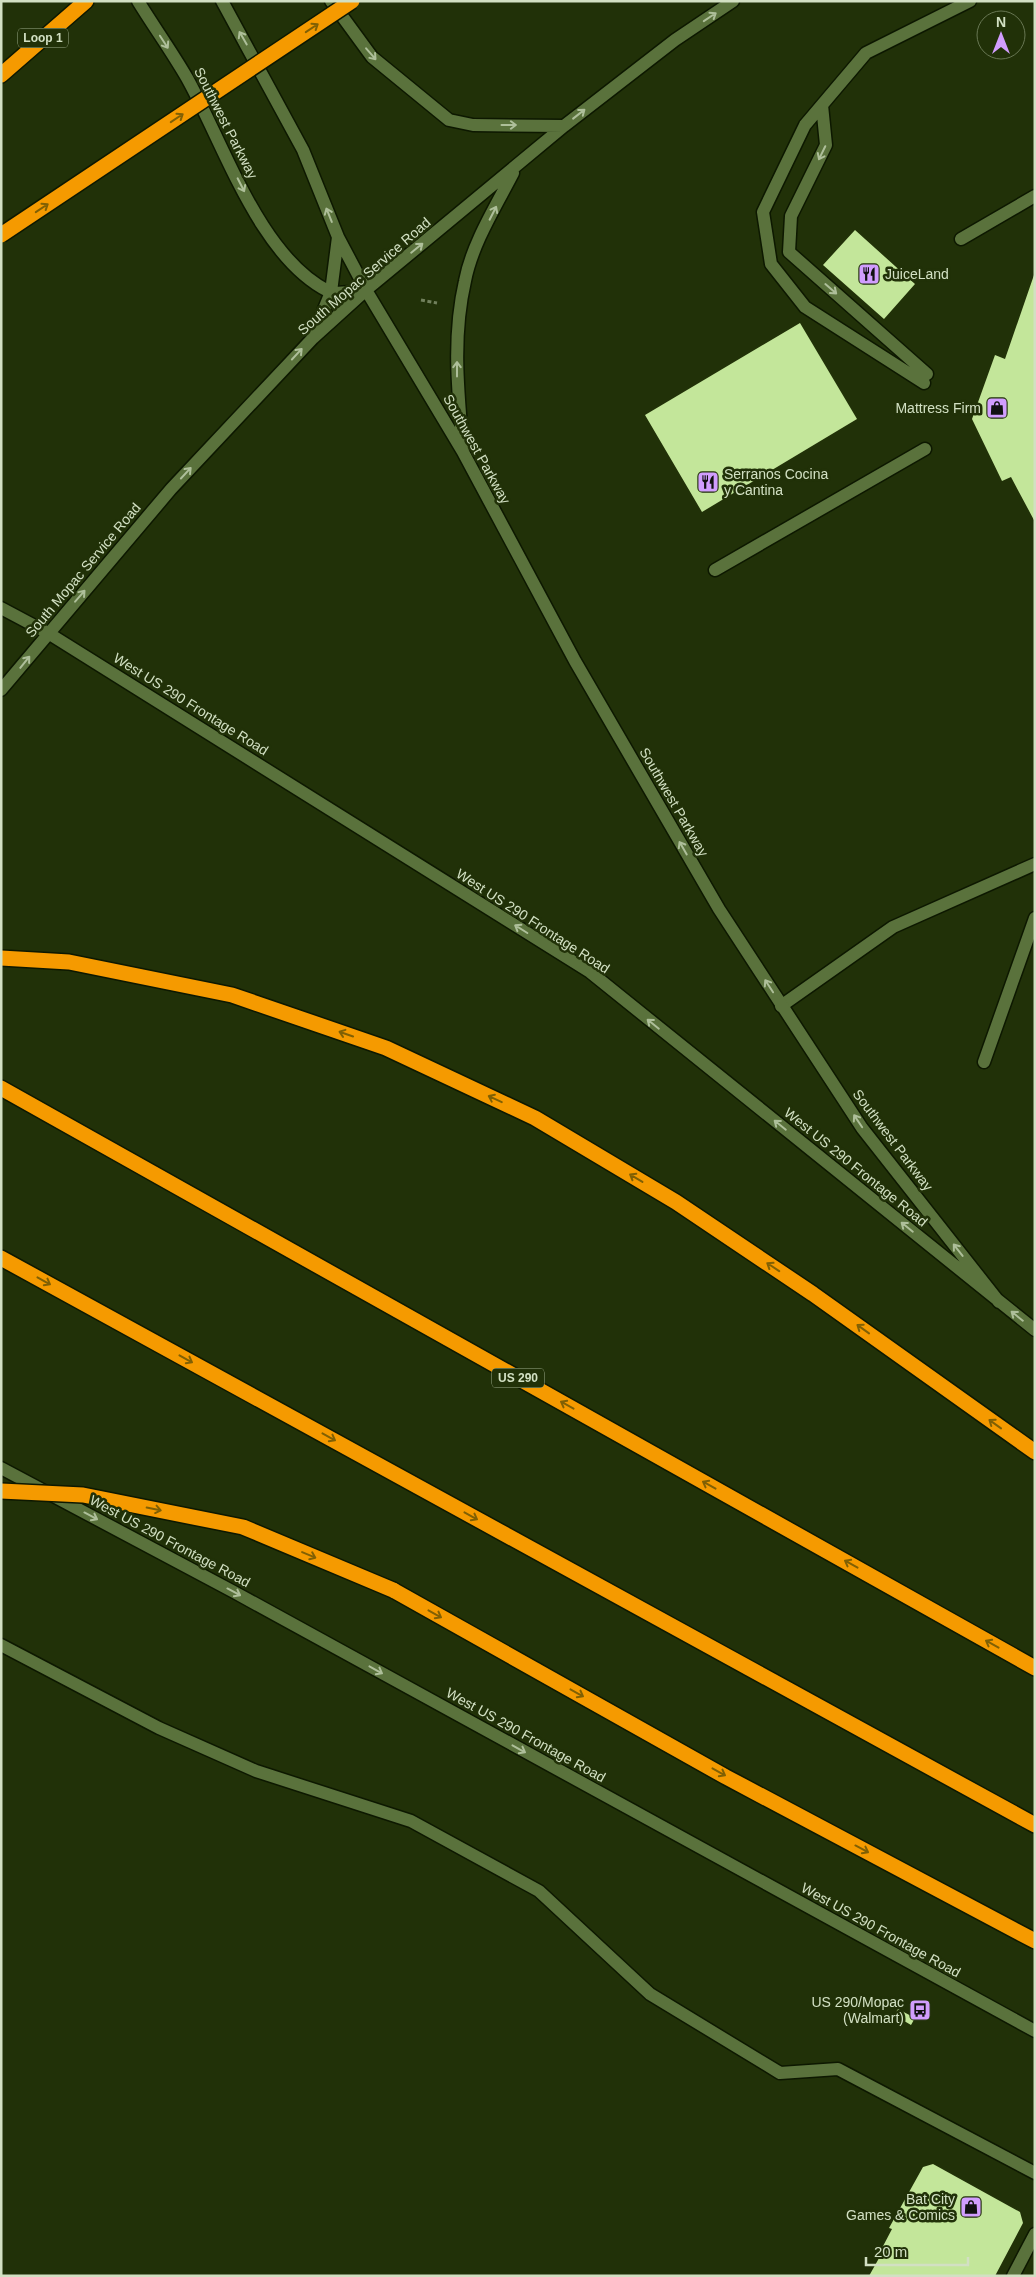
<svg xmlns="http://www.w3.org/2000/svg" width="1036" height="2277" font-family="Arial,sans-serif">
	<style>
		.building { fill: #c3e69a }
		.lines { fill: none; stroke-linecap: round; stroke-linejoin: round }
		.lane-casing { stroke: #0d1800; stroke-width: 15 }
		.secondary-casing { stroke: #0d1800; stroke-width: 15 }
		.highway-casing { stroke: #0d1800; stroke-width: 18 }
		.path { stroke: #71805c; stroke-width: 3; stroke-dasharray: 4 2.5; stroke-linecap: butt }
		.lane { stroke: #5a723c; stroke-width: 12 }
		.secondary { stroke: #5a723c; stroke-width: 12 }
		.highway { stroke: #f59a00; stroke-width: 15 }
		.highway-bridge-casing { stroke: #0d1800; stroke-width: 18; stroke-linecap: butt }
		.highway-bridge { stroke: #f59a00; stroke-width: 15 }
		.oneway { stroke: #aebf9a }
		.oneway2 { stroke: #806004 }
		.labels { text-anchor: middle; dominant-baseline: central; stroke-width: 5; stroke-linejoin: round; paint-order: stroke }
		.shield { fill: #213108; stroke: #9dac8b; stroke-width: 1 }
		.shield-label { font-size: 12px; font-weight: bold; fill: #d2e0c3 }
		.street-label { font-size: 14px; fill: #d2e0c3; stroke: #213108 }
		.poi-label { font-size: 14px; fill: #d2e0c3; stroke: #213108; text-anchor: end }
	</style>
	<rect width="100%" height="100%" fill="#213108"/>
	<path class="building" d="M855,230L915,284L884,319L823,265Z
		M1034,275H1035V522L1011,477L1002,481L972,419L995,355L1005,359Z
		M800,323L857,419L702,512L645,415Z
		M898,2009L915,2018L911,2025L894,2015Z
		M933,2164L1020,2212L1023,2223L995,2276H869L883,2251L881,2250L892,2229L889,2228L923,2167Z"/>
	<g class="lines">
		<g class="lane-casing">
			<path id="lane" d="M822,105L826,145L791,216L789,252L927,374
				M961,239L1035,196
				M924,383L805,307L771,264L763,212L805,125L866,53L970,1
				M715,570L925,449
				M781,1006L893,927L1035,864
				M984,1062L1035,918
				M1,1645L159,1728L256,1771L411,1821L539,1891L650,1994L780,2073L838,2069L1035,2173
				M1013,2276L1035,2234"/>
		</g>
		<g class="secondary-casing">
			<path id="secondary" d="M138,1C154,27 172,52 187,78C224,144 259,256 328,291C337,295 356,291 366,290
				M222,1L303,150L338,237L366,290L463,452L575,661L719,909L862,1128L999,1302
				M331,1L372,57L449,120L473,125L564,126
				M313,336L331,292L338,237
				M463,449C458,392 452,337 465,281C472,244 496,206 513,173
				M1,608L48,633L590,972L1035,1330
				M1,690L171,489L313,338L366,290L564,126L675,40L733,1
				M1,1468L234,1592L1035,2031"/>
		</g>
		<g class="highway-casing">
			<path id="highway" d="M1,75L86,1
				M1,958L69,962L232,995L386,1048L535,1118L676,1202L813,1294L1035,1452
				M1,1088L1035,1668
				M1,1258L1035,1825
				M393,1590L726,1777L1035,1941"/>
		</g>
		<path class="path" d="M421,300L437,303"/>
		<use href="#lane" class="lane"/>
		<use href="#secondary" class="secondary"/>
		<use href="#highway" class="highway"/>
		<g class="highway-bridge-casing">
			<path id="highway-bridge" d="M1,235L352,1
				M1,1491L83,1495L243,1527L393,1590"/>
		</g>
		<use href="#highway-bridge" class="highway-bridge"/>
	</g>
	<defs><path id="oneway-shaft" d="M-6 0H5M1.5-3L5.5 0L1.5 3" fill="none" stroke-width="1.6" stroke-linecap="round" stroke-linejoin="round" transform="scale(1.25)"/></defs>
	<g class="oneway">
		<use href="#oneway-shaft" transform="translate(710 17) rotate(-34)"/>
		<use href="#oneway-shaft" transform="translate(243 38) rotate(-120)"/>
		<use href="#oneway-shaft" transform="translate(164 42) rotate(57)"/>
		<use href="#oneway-shaft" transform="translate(371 54) rotate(49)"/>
		<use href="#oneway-shaft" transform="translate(579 114) rotate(-38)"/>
		<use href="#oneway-shaft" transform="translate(509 125)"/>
		<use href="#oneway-shaft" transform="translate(822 153) rotate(116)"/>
		<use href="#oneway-shaft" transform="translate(241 185) rotate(63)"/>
		<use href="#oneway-shaft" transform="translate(493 213) rotate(-63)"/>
		<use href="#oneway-shaft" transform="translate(329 215) rotate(-112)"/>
		<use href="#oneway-shaft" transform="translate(417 248) rotate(-39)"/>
		<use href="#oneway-shaft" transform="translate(831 289) rotate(41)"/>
		<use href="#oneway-shaft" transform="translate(297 354) rotate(-47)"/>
		<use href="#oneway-shaft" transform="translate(457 369) rotate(-90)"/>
		<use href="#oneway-shaft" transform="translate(186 473) rotate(-47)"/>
		<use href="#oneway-shaft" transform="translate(80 596) rotate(-49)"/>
		<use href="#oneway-shaft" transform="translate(25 662) rotate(-51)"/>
		<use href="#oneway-shaft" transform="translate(683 848) rotate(-120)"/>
		<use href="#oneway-shaft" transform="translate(521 929) rotate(-148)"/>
		<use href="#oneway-shaft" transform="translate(769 986) rotate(-123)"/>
		<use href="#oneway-shaft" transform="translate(653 1024) rotate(-141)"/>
		<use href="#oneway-shaft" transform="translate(858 1121) rotate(-124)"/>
		<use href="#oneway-shaft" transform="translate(780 1125) rotate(-141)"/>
		<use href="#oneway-shaft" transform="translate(907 1227) rotate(-141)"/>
		<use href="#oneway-shaft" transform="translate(958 1250) rotate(-128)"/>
		<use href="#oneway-shaft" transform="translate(1017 1316) rotate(-141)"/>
		<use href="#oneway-shaft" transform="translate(91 1516) rotate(28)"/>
		<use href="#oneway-shaft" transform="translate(234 1592) rotate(28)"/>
		<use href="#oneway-shaft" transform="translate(376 1670) rotate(29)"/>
		<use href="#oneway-shaft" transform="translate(519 1749) rotate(29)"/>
	</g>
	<g class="oneway2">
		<use href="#oneway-shaft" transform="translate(312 28) rotate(-34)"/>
		<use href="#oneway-shaft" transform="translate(177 118) rotate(-34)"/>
		<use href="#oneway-shaft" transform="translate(42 208) rotate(-34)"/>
		<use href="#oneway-shaft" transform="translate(346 1034) rotate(-161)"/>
		<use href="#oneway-shaft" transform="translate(495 1099) rotate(-155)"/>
		<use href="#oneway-shaft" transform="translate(636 1178) rotate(-149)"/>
		<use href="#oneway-shaft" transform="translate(773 1267) rotate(-146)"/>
		<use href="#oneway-shaft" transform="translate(44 1281) rotate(29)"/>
		<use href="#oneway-shaft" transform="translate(863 1329) rotate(-144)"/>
		<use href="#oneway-shaft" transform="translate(186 1359) rotate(29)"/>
		<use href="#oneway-shaft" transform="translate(567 1405) rotate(-151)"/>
		<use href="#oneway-shaft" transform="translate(995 1424) rotate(-144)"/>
		<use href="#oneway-shaft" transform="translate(329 1437) rotate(29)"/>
		<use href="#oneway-shaft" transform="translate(709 1485) rotate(-151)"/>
		<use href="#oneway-shaft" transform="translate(154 1509) rotate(11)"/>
		<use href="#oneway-shaft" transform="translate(471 1516) rotate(29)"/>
		<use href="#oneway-shaft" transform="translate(309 1555) rotate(23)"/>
		<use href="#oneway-shaft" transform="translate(851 1564) rotate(-151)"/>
		<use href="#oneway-shaft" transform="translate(435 1614) rotate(29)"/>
		<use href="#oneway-shaft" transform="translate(992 1644) rotate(-151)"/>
		<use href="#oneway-shaft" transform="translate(577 1693) rotate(29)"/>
		<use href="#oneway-shaft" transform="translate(719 1772) rotate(29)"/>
		<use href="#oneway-shaft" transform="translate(862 1849) rotate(28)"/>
	</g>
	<defs>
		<g id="restaurant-square" transform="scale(1.125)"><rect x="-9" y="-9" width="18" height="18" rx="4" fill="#d19dfe" stroke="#213108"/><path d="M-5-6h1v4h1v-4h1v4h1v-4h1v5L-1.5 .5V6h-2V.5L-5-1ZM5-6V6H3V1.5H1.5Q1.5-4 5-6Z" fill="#111"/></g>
		<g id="shop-square" transform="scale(1.125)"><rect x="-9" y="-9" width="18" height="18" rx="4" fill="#d19dfe" stroke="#213108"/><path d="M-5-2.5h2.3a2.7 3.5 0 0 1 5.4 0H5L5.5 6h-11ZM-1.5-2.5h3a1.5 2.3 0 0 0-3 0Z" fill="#111"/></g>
		<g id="bus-square" transform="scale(1.125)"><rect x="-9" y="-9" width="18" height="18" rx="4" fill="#d19dfe" stroke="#213108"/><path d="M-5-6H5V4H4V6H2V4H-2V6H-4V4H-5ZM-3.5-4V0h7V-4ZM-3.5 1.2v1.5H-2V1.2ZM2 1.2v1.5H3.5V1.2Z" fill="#111"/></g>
	</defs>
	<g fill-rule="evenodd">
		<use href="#restaurant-square" x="869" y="274"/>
		<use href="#shop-square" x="997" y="408"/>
		<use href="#restaurant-square" x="708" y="482"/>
		<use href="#bus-square" x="920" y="2010"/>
		<use href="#shop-square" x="971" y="2207"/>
	</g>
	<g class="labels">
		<g class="shield">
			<rect x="18" y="28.5" width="50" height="19" rx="4"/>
			<rect x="492" y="1368.5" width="52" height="19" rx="4"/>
		</g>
		<g class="shield-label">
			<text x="43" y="38">Loop 1</text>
			<text x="518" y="1378">US 290</text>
		</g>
		<g class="street-label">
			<text transform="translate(226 123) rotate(63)">Southwest Parkway</text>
			<text transform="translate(364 276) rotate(-41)">South Mopac Service Road</text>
			<text transform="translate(477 449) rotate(61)">Southwest Parkway</text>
			<text transform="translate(83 570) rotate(-50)">South Mopac Service Road</text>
			<text transform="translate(191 704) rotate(32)">West US 290 Frontage Road</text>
			<text transform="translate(674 802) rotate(60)">Southwest Parkway</text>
			<text transform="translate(533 921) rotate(33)">West US 290 Frontage Road</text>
			<text transform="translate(893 1140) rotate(53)">Southwest Parkway</text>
			<text transform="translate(856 1167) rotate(39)">West US 290 Frontage Road</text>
			<text transform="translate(170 1541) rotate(28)">West US 290 Frontage Road</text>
			<text transform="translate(526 1735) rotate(29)">West US 290 Frontage Road</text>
			<text transform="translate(881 1930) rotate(29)">West US 290 Frontage Road</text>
		</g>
		<g class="poi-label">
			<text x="885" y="274" text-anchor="start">JuiceLand</text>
			<text x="981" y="408">Mattress Firm</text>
			<text x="724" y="474" text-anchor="start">Serranos Cocina<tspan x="724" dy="16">y Cantina</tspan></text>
			<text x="904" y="2002">US 290/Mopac<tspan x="904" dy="16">(Walmart)</tspan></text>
			<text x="955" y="2199">Bat City<tspan x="955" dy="16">Games &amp; Comics</tspan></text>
		</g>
	</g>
	<rect width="1036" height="2277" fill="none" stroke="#d2e0c3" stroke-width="5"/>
	<g transform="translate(1001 35)"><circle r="24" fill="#213108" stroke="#687753"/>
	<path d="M0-4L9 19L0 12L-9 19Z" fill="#d19dfe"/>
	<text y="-8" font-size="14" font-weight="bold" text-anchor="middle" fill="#d2e0c3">N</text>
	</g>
	<path d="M866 2257v8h102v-8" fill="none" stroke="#d2e0c3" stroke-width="2.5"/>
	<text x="874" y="2257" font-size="15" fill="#d2e0c3" stroke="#213108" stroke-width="4" paint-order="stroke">20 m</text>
</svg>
